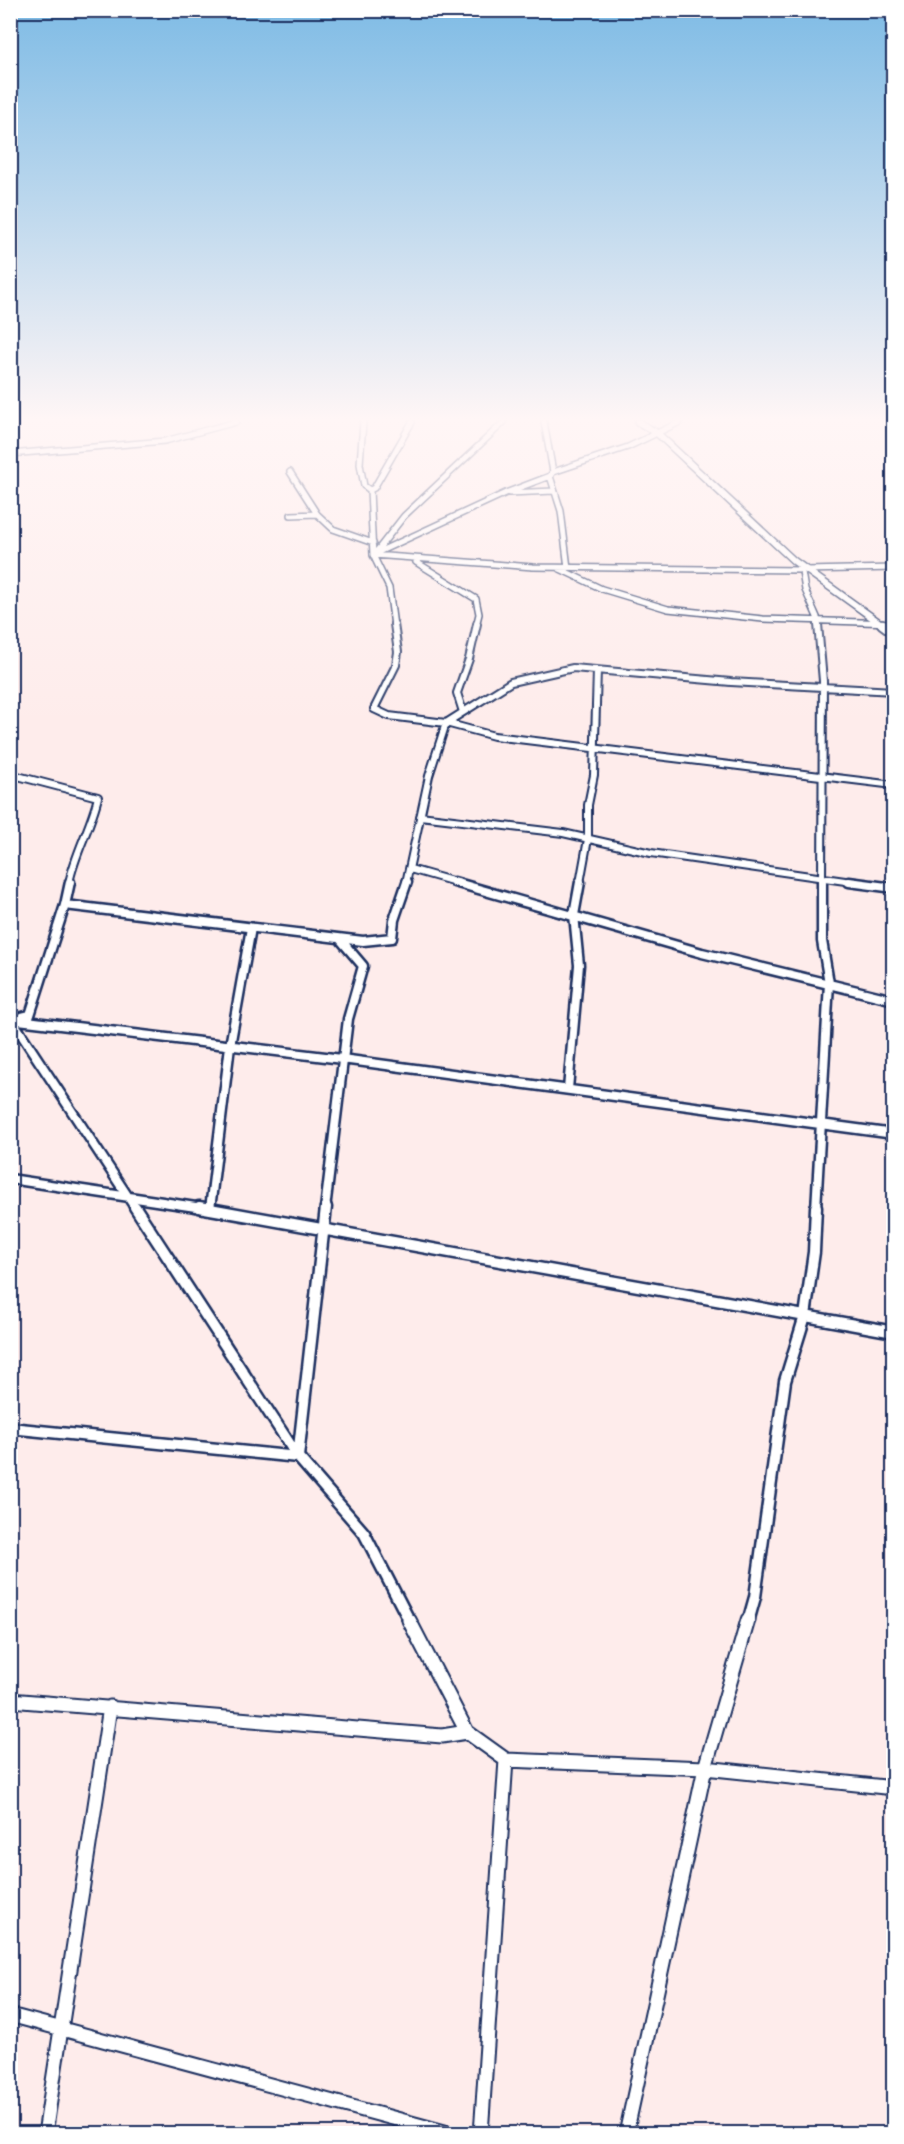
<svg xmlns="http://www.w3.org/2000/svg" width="904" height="2144" font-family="Sriracha,sans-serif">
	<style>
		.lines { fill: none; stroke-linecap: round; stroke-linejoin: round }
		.minor-far4-casing { stroke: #1b2f5e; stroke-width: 8 }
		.minor-far3-casing { stroke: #1b2f5e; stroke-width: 10 }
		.minor-far2-casing { stroke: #1b2f5e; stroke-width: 13 }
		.minor-far1-casing { stroke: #1b2f5e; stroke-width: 15 }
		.minor-casing { stroke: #1b2f5e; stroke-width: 17 }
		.tertiary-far1-casing { stroke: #1b2f5e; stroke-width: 9 }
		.tertiary-casing { stroke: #1b2f5e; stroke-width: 12 }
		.minor-far4 { stroke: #fff; stroke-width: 5 }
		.minor-far3 { stroke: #fff; stroke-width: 6 }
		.minor-far2 { stroke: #fff; stroke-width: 8 }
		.minor-far1 { stroke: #fff; stroke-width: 10 }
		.minor { stroke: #fff; stroke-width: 13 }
		.tertiary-far1 { stroke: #fff; stroke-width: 6 }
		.tertiary { stroke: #fff; stroke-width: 8 }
	</style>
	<rect width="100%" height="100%" fill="#feeceb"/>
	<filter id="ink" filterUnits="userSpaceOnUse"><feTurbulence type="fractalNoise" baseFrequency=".0167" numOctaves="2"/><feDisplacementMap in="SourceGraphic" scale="12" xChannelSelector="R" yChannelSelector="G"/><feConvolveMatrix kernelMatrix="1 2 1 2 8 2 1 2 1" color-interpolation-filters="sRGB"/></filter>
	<g filter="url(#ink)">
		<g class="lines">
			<g class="minor-far4-casing">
				<path id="minor-far4" d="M363,422L360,464L364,486L370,490
					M544,422L553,472
					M10,454L165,441L236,422
					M290,472L317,514L333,529L373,543
					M550,476L561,511L568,568
					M509,493L554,491
					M291,515L317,514
					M376,552L404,516L504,422
					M374,554L508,492L550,476L553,472L628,447L680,422
					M373,555L533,567L801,570
					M416,562L476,599L479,614L476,626
					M801,566L805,590L817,617L818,626
					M560,569L602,589L668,609L763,619L894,623
					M806,570L894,568
					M394,626L389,588L373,555L370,490L374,488L412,422"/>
			</g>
			<g class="minor-far3-casing">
				<path id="minor-far3" d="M394,624L398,652L396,665L374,709L389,716L446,723L429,776L406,883
					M818,624L823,681L822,883
					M463,712L457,693L469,659L477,624
					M446,723L511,682L573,668L731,682L894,691
					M446,723L494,736L894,785
					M10,774L98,797C91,827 75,853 69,883
					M420,816L563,833L651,853L859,883
					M410,869L459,883
					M580,883L588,839V805L594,775L597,670"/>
			</g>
			<g class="minor-far2-casing">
				<path id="minor-far2" d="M454,882L702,953L894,1000
					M849,882L894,888
					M65,905L363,941L392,938L394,920L407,882
					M10,1017L136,1209
					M18,1018L30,1015L65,905L70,882
					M10,1019L342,1059L894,1134
					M568,1089L579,965L574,915L580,882
					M10,1179L209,1209
					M210,1209L230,1046L251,928
					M325,1209L348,1019L363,966L340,939
					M816,1209L829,983L822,941V882"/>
			</g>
			<g class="minor-far1-casing">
				<path id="minor-far1" d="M135,1207L298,1457L364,1533L410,1622
					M199,1207L894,1332
					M10,1428L298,1457L326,1207
					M748,1622L755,1597L785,1381L805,1316L814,1252L816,1207"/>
			</g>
			<g class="minor-casing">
				<path id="minor" d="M409,1620L467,1732L506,1760L481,2134
					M10,1700L442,1736L467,1732
					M506,1760L705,1768L894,1788
					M10,2015L452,2134
					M45,2134L110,1707
					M626,2134L705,1768L748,1620"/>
			</g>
			<g class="tertiary-far1-casing">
				<path id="tertiary-far1" d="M638,422L657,433L794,561L884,626"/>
			</g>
			<g class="tertiary-casing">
				<path id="tertiary" d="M882,624L894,633"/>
			</g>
			<use href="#minor-far4" class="minor-far4"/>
			<use href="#minor-far3" class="minor-far3"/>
			<use href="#minor-far2" class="minor-far2"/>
			<use href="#minor-far1" class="minor-far1"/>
			<use href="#minor" class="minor"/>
			<use href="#tertiary-far1" class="tertiary-far1"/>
			<use href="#tertiary" class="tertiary"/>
		</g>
	</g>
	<linearGradient id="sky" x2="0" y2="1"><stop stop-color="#7ebbe5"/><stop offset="0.58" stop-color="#fff6f6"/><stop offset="1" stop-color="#fff6f6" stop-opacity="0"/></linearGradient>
	<rect width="904" height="723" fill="url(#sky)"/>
	<rect width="904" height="2144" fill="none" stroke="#fff" stroke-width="36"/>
	<rect x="18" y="18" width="868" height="2108" fill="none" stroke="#1b2f5e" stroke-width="2" filter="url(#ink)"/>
</svg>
